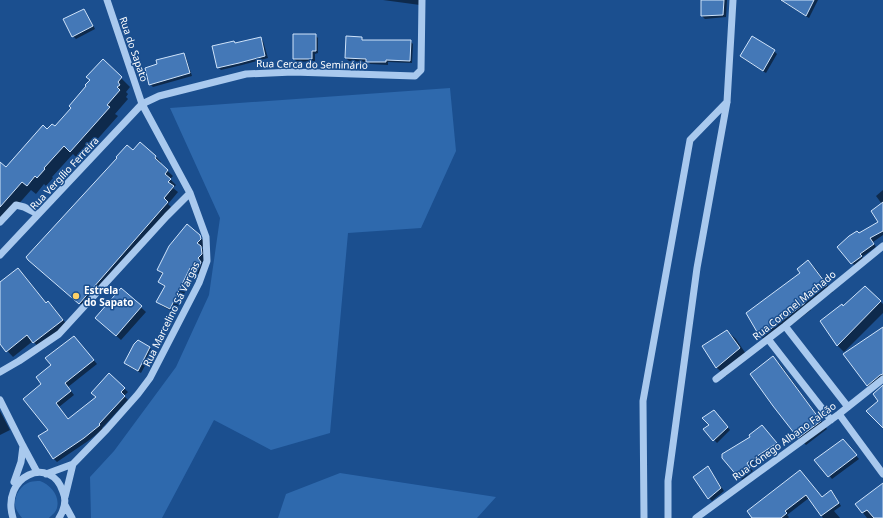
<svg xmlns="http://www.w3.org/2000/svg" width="883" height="518" font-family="'Noto Sans',sans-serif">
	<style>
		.green { fill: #2e69ad }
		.shadow { fill: #0007 }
		.building { fill: #4478b7; stroke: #cfe3fa }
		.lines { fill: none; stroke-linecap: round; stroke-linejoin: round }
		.minor { stroke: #a9c9ee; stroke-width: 7 }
		.poi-dot { fill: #ffd166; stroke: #1b4f8f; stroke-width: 1.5 }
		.labels { text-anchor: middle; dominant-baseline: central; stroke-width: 3; stroke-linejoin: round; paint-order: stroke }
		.street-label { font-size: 10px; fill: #fff; stroke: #1b4f8f }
		.poi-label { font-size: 10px; font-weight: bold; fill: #fff; stroke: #1b4f8f; text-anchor: start }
	</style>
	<rect width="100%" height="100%" fill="#1b4f8f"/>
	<path class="green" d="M450,88L456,151L421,228L348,233L330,433L271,450L214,420L162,518H91L90,477L114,451L176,367L209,295L220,218L170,108Z
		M340,473L496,497L477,518H278L286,494Z
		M40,481C51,485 60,496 57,508C56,512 52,515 49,518H22C19,514 15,509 15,504C15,494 21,485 30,482C33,481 37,481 40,481Z"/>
	<path class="shadow" d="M383,0H420V5Z
		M702,0H727L726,17L705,19L702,16Z
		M780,0H818L809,18Z
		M83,10L86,13L95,29L76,39L73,36Z
		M315,35L318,38V53L315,54V61L297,62L294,59Z
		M260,38L263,41L268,58L242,65L221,70L218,67L236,44Z
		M361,38L364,41H410L413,44L412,63L388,62V65L370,64L368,62L349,61L346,58Z
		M774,51L777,54L766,73L744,59L741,56Z
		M184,54L186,57L192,76L153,87L150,84Z
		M103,60L130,87L126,92L128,94L126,97L128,99L115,114L118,116L79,160L73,154L52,177L53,178L46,186L44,184L36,194L31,190L0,225V163L6,168L47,130L55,128L72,108L88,86Z
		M140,143L156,157L161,162L160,164L173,176L170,179L176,185L173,188L178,192L168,204L172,208L85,308L35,265Z
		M883,190V235L873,242L876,247L862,257L864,259L855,266L838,247L879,222L882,204L876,196Z
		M199,236L204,241L205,244L202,248L205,252L206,258L202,263L205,267L200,276L195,271L175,313L162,306L158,302L165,287L160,282L163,275L158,270Z
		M808,262L815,268L833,292L809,306L811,310L768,343L761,337L747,313L801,274Z
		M18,269L24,275L47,304L48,302L54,308L68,326L40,349L33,341L13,357L0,343V283Z
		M865,288L883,304V313L844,352L837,345L843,307Z
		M121,289L146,312L121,340L101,322Z
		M883,329V381L872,390L867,385Z
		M727,331L736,339L748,357L726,376L717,368L703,347Z
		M74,337L97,364L68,387L74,395L59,407L69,420L97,398L109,374L128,392L124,396L128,400L102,428L103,429L88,441L57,462L53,458L43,384L52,365Z
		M138,342L150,348L153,351L141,373L128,366L125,363Z
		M773,357L780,364L827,429L806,445L798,437Z
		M0,411L10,430L0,435Z
		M716,414L730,430L717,443L704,429L711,425Z
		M765,429L779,446L749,467L753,471L742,480L723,458Z
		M845,443L859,459L832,479L816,460Z
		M708,467L724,491L712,501L709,498Z
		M800,472L822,498L831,491L834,494L841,506L834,511L840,518H823L809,498L787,515L789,517L788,518H753Z
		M883,491V518H867L857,505Z"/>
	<path class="building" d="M701,0H724L723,15L701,16Z
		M781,0H814L806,16Z
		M84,9L93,26L72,37L63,19Z
		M293,34H316V51H312V59H293Z
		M346,36L362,37V40H411L410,61L386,60V62H366V59L345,58Z
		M752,36L775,50L763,71L740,56Z
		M261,37L265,56L239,63L217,68L212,46L234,41L235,43Z
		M184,53L190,73L149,85L145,68L157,64L156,60Z
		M103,59L122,77L118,82L120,85L117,87L120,90L107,105L110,107L70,152L64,146L44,168L45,169L37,178L35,176L27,186L22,182L0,207V162L6,167L43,125L47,129L52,124L55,126L71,108L69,106L86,86L85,85L90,80L86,77Z
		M140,142L156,156L155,158L168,170L165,174L171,179L168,182L174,186L164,198L168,202L79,304L28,260L26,257L117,158L116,157L127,145L133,150Z
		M883,202V231L870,238L874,244L860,254L862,256L851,264L837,247L849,236L857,231L859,233L878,222L871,211Z
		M187,224L200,235L201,239L197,243L201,246L202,254L198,258L201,262L199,267L195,272L190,268L170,309L156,302L165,286L158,282L163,273L157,270L169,246Z
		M808,260L827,285L803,299L805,303L760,337L746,313L800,273L797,269Z
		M18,268L46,303L48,301L63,320L33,343L27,335L6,352L0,344V282Z
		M865,286L881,301L837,346L820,321L842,304L843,306Z
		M121,288L142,306L116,336L95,318Z
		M883,327V374L880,375L867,386L843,354Z
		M727,330L740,348L716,368L702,346Z
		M74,336L94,360L65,383L71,391L56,403L68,419L96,397L91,393L109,373L125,388L121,392L125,396L99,424L100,425L84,438L53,459L38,436L48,430L23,399L41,384L36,377L51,365L45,358Z
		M138,340L150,347L138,371L124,363L134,344Z
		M773,356L821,421L798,438L773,406L750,374Z
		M883,385V428L866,411L878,401L873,394Z
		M714,410L728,427L713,441L703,429L709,425L702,418Z
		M762,425L777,443L747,463L750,468L738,477L722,458V454L750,437L749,435Z
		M843,439L857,455L828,477L814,460Z
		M708,466L721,488L708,499L693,477Z
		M800,470L822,497L831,490L839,503L821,516L806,495L785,511L787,513L781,518H752L747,511Z
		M883,483V518H874L867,510L862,513L855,504Z"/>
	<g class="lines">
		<path class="minor" d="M0,222L16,205L24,207L38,214
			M0,255L142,104L159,96L246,74L293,72L415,76L421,70L422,0
			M785,326L848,407
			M768,339L831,420
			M0,372L19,361L59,334L167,216L190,193
			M716,379L785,326L883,246
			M0,400L23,446L37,472
			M839,414L883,474
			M46,474L73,464L107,429L138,394L150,378L199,283L207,261L206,237L190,193L142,104L107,0
			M14,482L21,462L23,446
			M65,497L73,464
			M65,505L72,518
			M13,518C0,476 51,454 63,492C67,501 64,510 59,518
			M644,518L643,401L690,140L727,102
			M668,518V481L697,268L727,102L733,0
			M696,518L839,414L883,379"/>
	</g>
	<circle class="poi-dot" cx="76" cy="296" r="4"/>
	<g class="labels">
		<g class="street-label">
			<text transform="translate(134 49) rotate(71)">Rua do Sapato</text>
			<text transform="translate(312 64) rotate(1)">Rua Cerca do Seminário</text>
			<text transform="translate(64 173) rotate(-47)">Rua Vergílio Ferreira</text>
			<text transform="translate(794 305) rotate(-39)">Rua Coronel Machado</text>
			<text transform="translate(171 314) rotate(-64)">Rua Marcelino Sá Vargas</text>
			<text transform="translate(784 441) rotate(-36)">Rua Cónego Albano Falcão</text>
		</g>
		<g class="poi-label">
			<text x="84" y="290">Estrela<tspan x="84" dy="12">do Sapato</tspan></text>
		</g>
	</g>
</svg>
